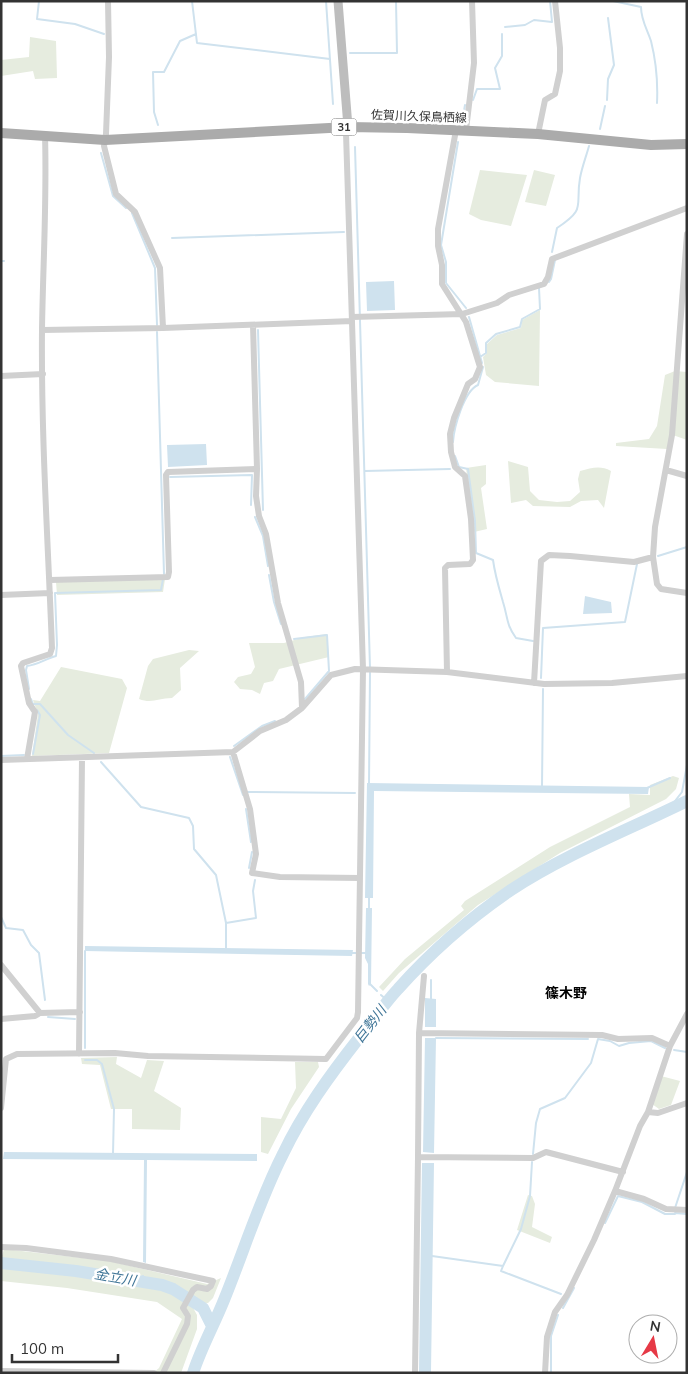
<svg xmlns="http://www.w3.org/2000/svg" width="688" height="1374" font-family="Mulish,'Noto Sans JP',sans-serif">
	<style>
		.green { fill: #e6ecdf }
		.water { fill: #cfe2ee }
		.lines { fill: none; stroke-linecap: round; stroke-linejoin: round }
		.stream { stroke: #cfe2ee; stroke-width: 2 }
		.river { stroke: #cfe2ee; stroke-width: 12 }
		.street { stroke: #d0d0d0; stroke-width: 6 }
		.secondary { stroke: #bdbdbd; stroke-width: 9 }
		.primary { stroke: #ababab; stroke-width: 10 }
		.labels { text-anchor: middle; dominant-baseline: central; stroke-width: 5; stroke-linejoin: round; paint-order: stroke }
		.shield { fill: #fff; stroke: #707070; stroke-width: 1 }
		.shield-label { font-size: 11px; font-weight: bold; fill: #333 }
		.street-label { font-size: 12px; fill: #333; stroke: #fff }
		.neighbourhood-label { font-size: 14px; font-weight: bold; fill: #000; stroke: #fff }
		.water-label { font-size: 14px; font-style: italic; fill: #3f7597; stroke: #fff }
	</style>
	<rect width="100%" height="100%" fill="#fff"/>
	<path class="green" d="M30,37L56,41L57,78L35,79L33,71L1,76V60L29,57Z
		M480,170L527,175L511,226L481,220L469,214Z
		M534,170L555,175L546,206L525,202Z
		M540,310L539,386L495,382L486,375L483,357L487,353V344L497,335L521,328L522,320Z
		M675,371L687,372V440L670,434L667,449L616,446V443L649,439L657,426L665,375Z
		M508,461L528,467L530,491L539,500L557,502L570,501L580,492L578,479L580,471C592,468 600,465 611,471L604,508L598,500L581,501L570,507L533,506L526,500L511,503Z
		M486,465V484L481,488L487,529L474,532L466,468Z
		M165,579L163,592L57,595L56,582Z
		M327,634L329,657L279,669L273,681L264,683L260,694L252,690L240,689L234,682L238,677L251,674L255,667L249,643H284L305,637Z
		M189,650L199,651L180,668L181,690L172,698C158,698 152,704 139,699L148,666L153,659Z
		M61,667L122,679L127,688L109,753L32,756L38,714L33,700L40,701Z
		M673,776L679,778L676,789L666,799L560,853L478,905L399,973L383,991L379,987L405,959L464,910L461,906L465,901L550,847L630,807L629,794L650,795V785Z
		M117,1057L116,1064L141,1078L147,1060L164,1061L154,1091L181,1108L180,1130L132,1129V1109H111L100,1065L82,1064L81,1058Z
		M295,1062H318L319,1067L291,1109L268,1154L261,1152V1117L281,1119L296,1088Z
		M661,1076L680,1081L671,1105L659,1109L652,1104Z
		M528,1195L532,1196L535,1204L532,1227L552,1237L550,1243L517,1230Z
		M4,1249L109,1261L207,1284L221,1278L213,1298L208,1303H201L167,1283L80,1267L1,1259Z
		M1,1266L77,1273L141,1284L168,1291L191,1304L197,1315V1329L181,1373H153L159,1368L182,1319L157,1302L67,1288L1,1281Z"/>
	<path class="water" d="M394,281L395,310L367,311L366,282Z
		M206,444L207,465L168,467L167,445Z
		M585,596L611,602L612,613L583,614Z
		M367,783L649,787L648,794L374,791L373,898H365Z
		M366,908H372L371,984L369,986L368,984V964L365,958Z
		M85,946L353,950L352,956L85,951Z
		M425,998L436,999V1027H425Z
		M425,1038H436L434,1153L423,1152Z
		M4,1152L257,1154V1161L147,1160L146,1263L143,1262L144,1160L3,1159Z
		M422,1163H434L431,1372H419Z"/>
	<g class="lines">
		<path class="stream" d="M39,1L37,19L75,24L104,34
			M192,1L197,43L330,59
			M326,1L333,104
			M613,1L641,7C641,20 647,29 651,41C656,61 658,82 657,103
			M505,27L525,25L534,20L552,22L550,1
			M350,53H397L396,1
			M473,100L477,89H500L495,68L502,56V34
			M607,100L608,79L614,65L608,18
			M462,122L465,105
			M158,125L154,112L153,72H164L180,41L196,34
			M600,129L605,106
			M458,142L441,245L446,262V283L466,308
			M355,147L370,668
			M101,153L113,196L126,208
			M132,213L155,268L157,325
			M172,238L344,232
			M552,252L557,228C587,208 575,207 580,178C582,167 586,157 589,146
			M1,261H4
			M549,282L551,279L555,260
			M469,317L482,363
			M258,330L263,510
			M157,332L164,574
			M480,357L486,353V343L496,334L520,327L522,319L540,309L539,288
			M453,442C454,427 464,391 478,385L483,367
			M455,456L459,467L468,469L475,521L476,553L493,560C495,575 499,588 503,602C508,618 506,624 516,638L533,641
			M365,471L450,469
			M170,477L252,475L251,505
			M255,517L263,536L268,566
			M658,556L687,547
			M269,575L274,602L281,624
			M294,639L327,635L329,671L305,699
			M541,678L543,628L625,622L637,564
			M29,689L26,670L27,666C38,665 45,659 56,656L57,645L55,593L161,590L163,579
			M31,699L33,704H40L68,735L94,753
			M234,746L262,726L275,721
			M33,754L40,715L37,710
			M1,756L24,755
			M230,757L243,795
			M101,762L141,807L189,818L193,826L194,849L216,875L226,923
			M369,785L370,672
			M542,787L543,689
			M647,788L670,778
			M248,792L355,793
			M246,809L251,842
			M668,810L682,792L687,765
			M249,868L252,852
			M369,910V897
			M1,917L6,928L23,930L31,945L39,953L45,1000
			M226,948V923L256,918L253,891L255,880
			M352,953H367
			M370,984L377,991
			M381,995L388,1001
			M431,1000V980
			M48,1017L75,1019
			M436,1038L588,1039
			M85,1048V951
			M674,1050L687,1052
			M85,1060H97L102,1064L114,1109L113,1154
			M533,1154L536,1123L540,1109L565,1098L591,1063L598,1039L610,1041L619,1046L629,1043L651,1041L665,1048
			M675,1208L687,1172
			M675,1213L687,1214
			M605,1223L618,1196L642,1202L665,1214H675
			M432,1256L503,1266L521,1229L530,1196L532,1162
			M503,1266L501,1271L561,1294
			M142,1281L143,1276
			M563,1308L574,1288
			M551,1373V1336L558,1315"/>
		<path class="river" d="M1,1263L76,1271L162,1285L173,1289L203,1308L212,1326
			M193,1373C201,1348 214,1325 224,1300C244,1251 259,1201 283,1154C303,1112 330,1075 359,1038C372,1022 384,1004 398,989C431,952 470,918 511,890C566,854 628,830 687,801"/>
		<path class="street" d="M108,1L109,57L106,134L104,146L116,194L135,212L160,268L163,328
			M466,130L474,63L472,1
			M538,134L545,100L555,94L560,71V48L555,1
			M687,234L672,435L655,527L653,557L657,584L661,589L687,593
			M352,317L462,314L497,303L509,295L544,284L548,277L552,259L687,208
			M253,325L257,469L256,496L259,516L266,534L278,603L301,682L302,708
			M42,330L163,328L352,321
			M1,376L43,374
			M666,470L687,476
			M50,580L168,577L169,572L166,475L168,472L257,469
			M1,595L50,593
			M447,672L445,568L448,565L470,564L473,560L471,519L465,476L455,467L451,452L450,434L454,418L468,384L475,379L480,367L466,322L442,284V265L438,246V229L456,130
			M534,683L541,561L549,555L570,556L634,562L653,557
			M233,752L250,809L256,854L252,873L280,877L360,878
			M27,759L35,712L29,703L21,666L23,663L50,654L52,648C48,542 41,435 42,329C43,264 47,200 45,135
			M1,760L233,752L260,731L286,720L302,708L331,675L355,669L447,672L544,684L612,683L687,676
			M1,965L40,1013
			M1,1019L35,1016L40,1013L80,1012
			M419,1033L602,1035L618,1039L652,1038L670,1046
			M79,1054L82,758
			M1,1108L6,1059L17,1054L115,1053L148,1056L326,1059L357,1018L358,1012L363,669L346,133L348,127
			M648,1112L670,1046L687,1014
			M418,1157L419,1033L424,976
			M615,1191L644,1199L666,1209L687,1210
			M1,1247L26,1248L111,1259L213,1281L211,1286L207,1289L197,1287L193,1290L183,1308L188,1316L187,1324L163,1373
			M1,1371L154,1373
			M415,1373L418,1157L533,1158L546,1152L623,1172
			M545,1373L547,1337L555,1312L567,1295L594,1240L615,1191L640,1126L648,1112L658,1113L687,1103"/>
		<path class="secondary" d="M338,1L348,127"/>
		<path class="primary" d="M1,133L105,140L348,127L407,128L538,134L651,145L687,144"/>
	</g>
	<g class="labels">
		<rect class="shield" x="331.5" y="118.5" width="25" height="17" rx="4"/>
		<g class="shield-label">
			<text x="344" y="127">31</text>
		</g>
		<g class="street-label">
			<text transform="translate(419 116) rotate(2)">佐賀川久保鳥栖線</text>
		</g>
		<g class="neighbourhood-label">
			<text x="566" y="993">篠木野</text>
		</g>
		<g class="water-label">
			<text transform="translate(370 1024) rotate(-52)">巨勢川</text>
			<text transform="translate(115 1277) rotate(10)">金立川</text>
		</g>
	</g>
	<rect width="688" height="1374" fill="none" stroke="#333333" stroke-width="5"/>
	<g transform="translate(653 1339) rotate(10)"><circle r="24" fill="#ffffff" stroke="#adadad"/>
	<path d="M0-4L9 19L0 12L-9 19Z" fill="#e63946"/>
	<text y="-8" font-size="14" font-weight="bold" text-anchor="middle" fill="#333333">N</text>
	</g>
	<path d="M12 1354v8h106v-8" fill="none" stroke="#333333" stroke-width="2.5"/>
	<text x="20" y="1354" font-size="15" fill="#333333" stroke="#ffffff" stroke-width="4" paint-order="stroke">100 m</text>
</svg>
